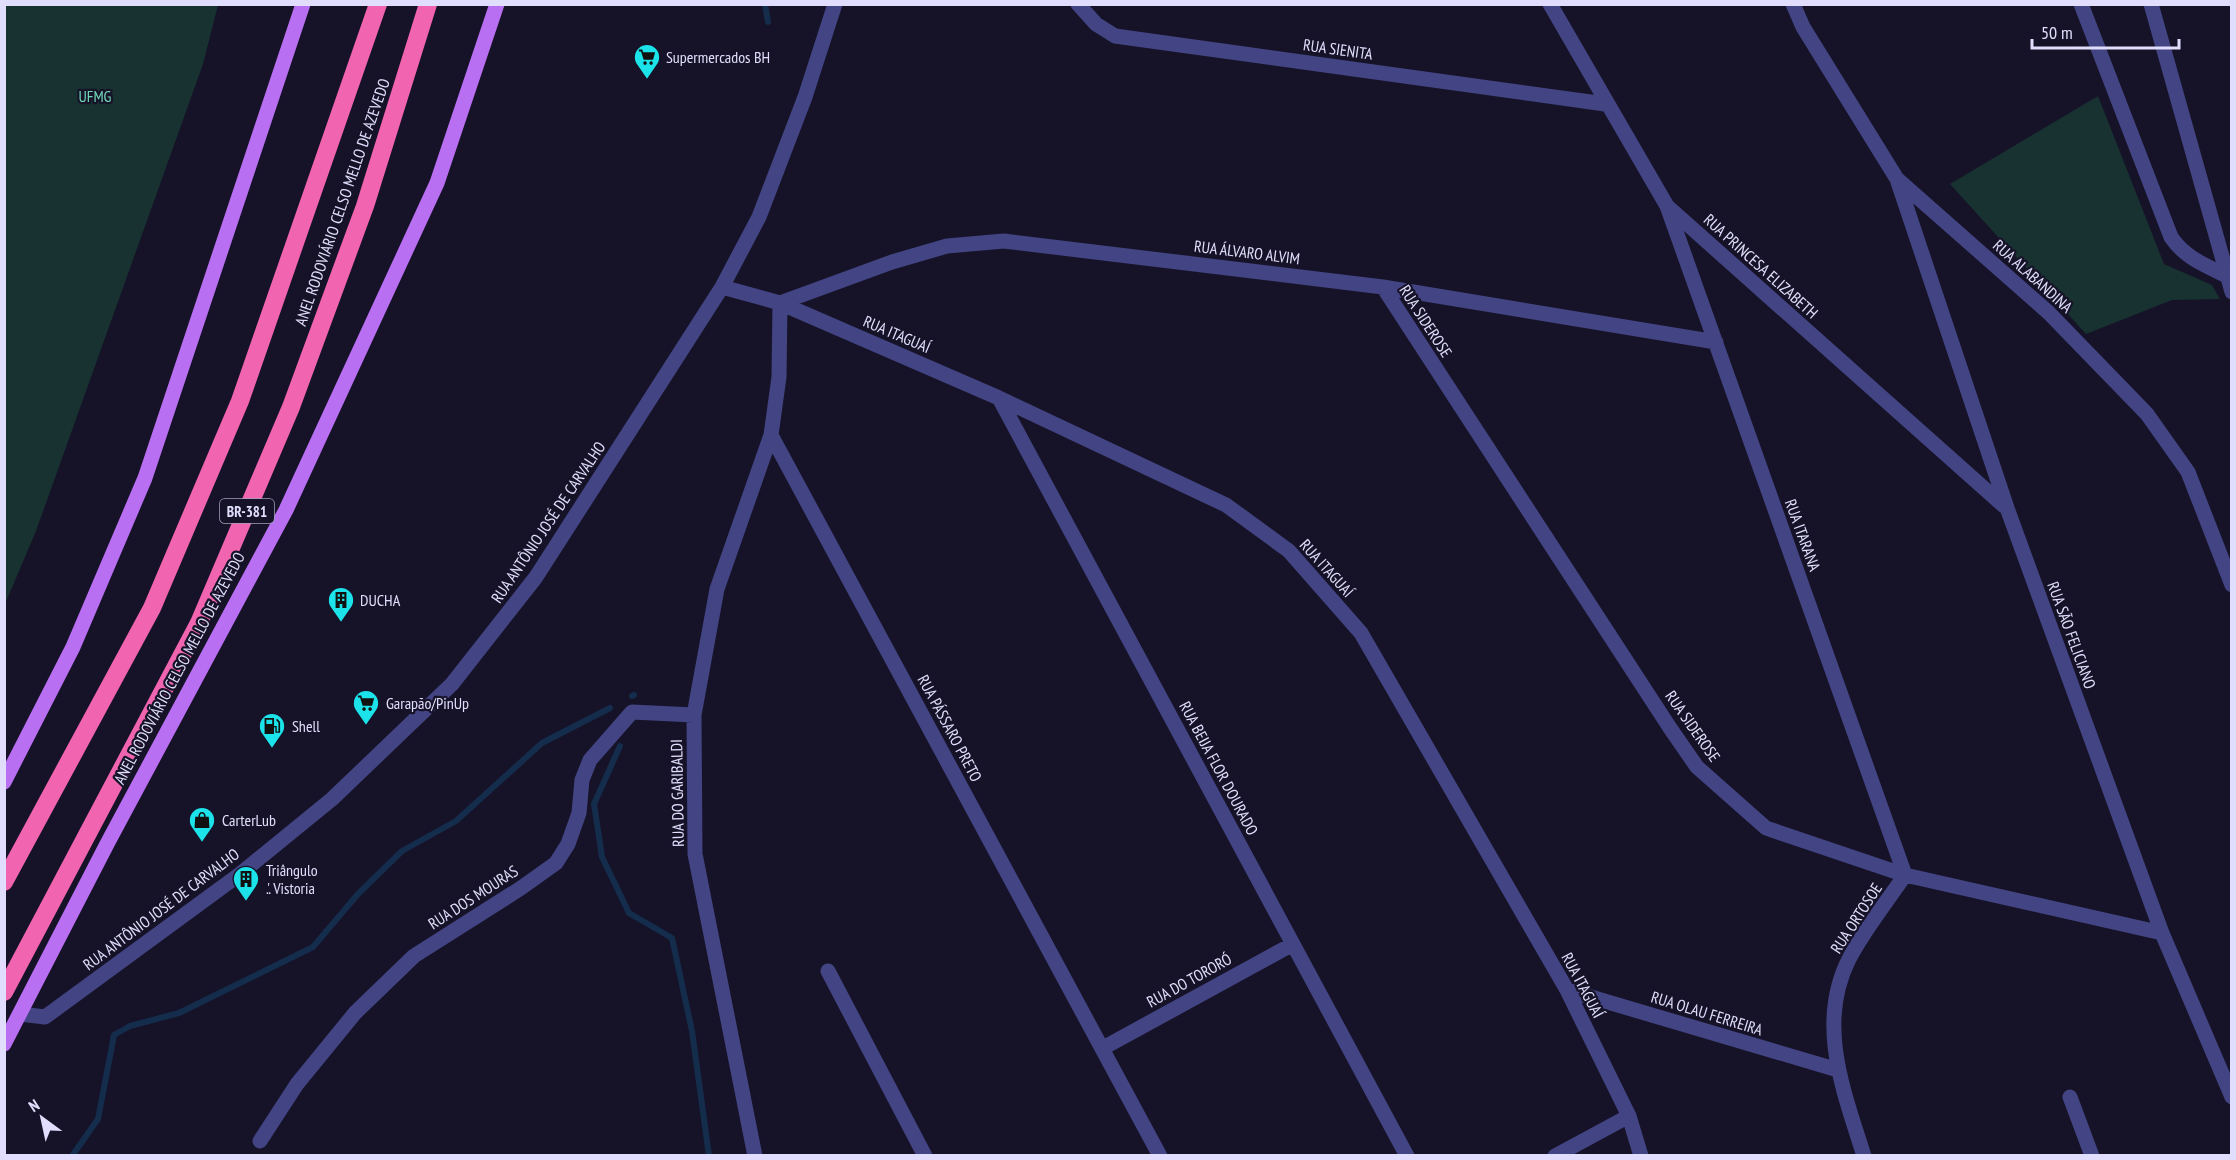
<svg xmlns="http://www.w3.org/2000/svg" width="2236" height="1160" font-family="'PT Sans Narrow',sans-serif">
	<style>
		.green { fill: #173230 }
		.lines { fill: none; stroke-linecap: round; stroke-linejoin: round }
		.stream { stroke: #142d4c; stroke-width: 6 }
		.minor { stroke: #434483; stroke-width: 15 }
		.major { stroke: #b96ff2; stroke-width: 15 }
		.highway { stroke: #f164b0; stroke-width: 18 }
		.labels { text-anchor: middle; dominant-baseline: central; stroke-width: 4.5; stroke-linejoin: round; paint-order: stroke }
		.shield { fill: #161329; stroke: #a3a1bd; stroke-width: 1.5 }
		.shield-label { font-size: 15px; font-weight: bold; fill: #e0defc }
		.street-label { font-size: 16px; fill: #e0defc; stroke: #161329 }
		.poi-label { font-size: 16px; fill: #e0defc; stroke: #161329; text-anchor: start }
		.park-label { font-size: 16px; fill: #70d7b6; stroke: #161329 }
	</style>
	<rect width="100%" height="100%" fill="#161329"/>
	<path class="green" d="M5,4L218,5L203,64L36,531L5,604Z
		M2098,96L2164,264L2212,285L2220,299L2172,300L2086,334L1950,184Z"/>
	<g class="lines">
		<path class="stream" d="M765,4L768,22
			M632,696L634,695
			M620,746L594,804L602,857L629,913L672,938L692,1031L709,1156
			M72,1156L98,1119L114,1035L130,1026L179,1013L313,947L358,894L402,851L456,821L542,743L610,708"/>
		<path class="minor" d="M1078,4L1096,24L1115,36L1605,104
			M1550,4L1667,206L2004,506
			M1793,4L1803,27L1897,179L2049,313L2147,414L2188,472L2232,585
			M2081,4L2171,237C2185,258 2205,265 2227,276
			M2151,4L2232,292
			M1897,179L2007,508L2162,933L2232,1097
			M1667,206L1905,875C1886,903 1864,930 1849,959C1816,1024 1844,1092 1864,1156
			M722,287L780,303L999,398L1226,505L1289,551L1361,633L1567,990L1629,1116L1641,1156
			M1383,287L1670,728L1697,767L1766,828L1905,875L2162,933
			M999,398L1407,1156
			M771,435L1160,1156
			M828,971L925,1156
			M1567,990L1838,1070
			M20,1014L45,1017L240,874L332,799L452,684L536,577L722,287L759,217L805,97L835,4
			M1103,1048L1293,944
			M2070,1097L2092,1156
			M260,1141L297,1084L355,1013L414,956L521,888L556,863L568,844L579,813L582,780L590,760L632,712L694,715
			M755,1156L695,854L694,715L717,589L771,435L779,377L780,303L892,262L947,246L1004,241L1383,287L1716,342
			M1555,1156L1629,1116"/>
		<path class="major" d="M4,782L73,647L145,478L303,4
			M4,1044L107,844L286,510L437,183L497,4"/>
		<path class="highway" d="M4,882L152,608L240,401L378,4
			M4,992L199,623L291,407L365,206L428,4"/>
	</g>
	<defs>
		<g id="supermarket-pin" transform="scale(1.35)"><path d="M0 17L-7.5 6A9.5 9.5 0 1 1 7.5 6Z" fill="#1ce2ea" stroke="#161329"/><path d="M-6-5.5h2.5l.6 2H6L4.5 2H-2.5L-4.4-4H-6ZM-1.5 3.2a1.3 1.3 0 1 0 .1 0ZM3 3.2a1.3 1.3 0 1 0 .1 0Z" fill="#111"/></g>
		<g id="building-pin" transform="scale(1.35)"><path d="M0 17L-7.5 6A9.5 9.5 0 1 1 7.5 6Z" fill="#1ce2ea" stroke="#161329"/><path d="M-4-6H4V6H1V3H-1V6H-4ZM-2.5-4.3h1.7v1.8h-1.7ZM.8-4.3h1.7v1.8H.8ZM-2.5-1h1.7V.8h-1.7ZM.8-1h1.7V.8H.8Z" fill="#111"/></g>
		<g id="fuel-pin" transform="scale(1.35)"><path d="M0 17L-7.5 6A9.5 9.5 0 1 1 7.5 6Z" fill="#1ce2ea" stroke="#161329"/><path d="M-5.5-6h7V0h2V4h1.3V-2.5L3-4.5l.8-.8L6-3V5H2.5V1h-1V6h-7ZM-4.2-4.7v3.2H.2V-4.7Z" fill="#111"/></g>
		<g id="shop-pin" transform="scale(1.35)"><path d="M0 17L-7.5 6A9.5 9.5 0 1 1 7.5 6Z" fill="#1ce2ea" stroke="#161329"/><path d="M-5-2.5h2.3a2.7 3.5 0 0 1 5.4 0H5L5.5 6h-11ZM-1.5-2.5h3a1.5 2.3 0 0 0-3 0Z" fill="#111"/></g>
	</defs>
	<g fill-rule="evenodd">
		<use href="#supermarket-pin" x="647" y="57"/>
		<use href="#building-pin" x="341" y="600"/>
		<use href="#supermarket-pin" x="366" y="703"/>
		<use href="#fuel-pin" x="272" y="726"/>
		<use href="#shop-pin" x="202" y="820"/>
		<use href="#building-pin" x="246" y="879"/>
	</g>
	<g class="labels">
		<rect class="shield" x="220" y="499" width="54" height="24" rx="4.5"/>
		<g class="shield-label">
			<text x="247" y="511">BR-381</text>
		</g>
		<g class="street-label">
			<text transform="translate(1338 49) rotate(8)">RUA SIENITA</text>
			<text transform="translate(342 202) rotate(-71)">ANEL RODOVIÁRIO CELSO MELLO DE AZEVEDO</text>
			<text transform="translate(1247 252) rotate(7)">RUA ÁLVARO ALVIM</text>
			<text transform="translate(1761 266) rotate(42)">RUA PRINCESA ELIZABETH</text>
			<text transform="translate(2033 276) rotate(42)">RUA ALABANDINA</text>
			<text transform="translate(1426 321) rotate(57)">RUA SIDEROSE</text>
			<text transform="translate(897 334) rotate(23)">RUA ITAGUAÍ</text>
			<text transform="translate(548 522) rotate(-56)">RUA ANTÔNIO JOSÉ DE CARVALHO</text>
			<text transform="translate(1803 535) rotate(70)">RUA ITARANA</text>
			<text transform="translate(1327 568) rotate(48)">RUA ITAGUAÍ</text>
			<text transform="translate(2072 635) rotate(70)">RUA SÃO FELICIANO</text>
			<text transform="translate(179 668) rotate(-62)">ANEL RODOVIÁRIO CELSO MELLO DE AZEVEDO</text>
			<text transform="translate(1693 726) rotate(55)">RUA SIDEROSE</text>
			<text transform="translate(950 728) rotate(62)">RUA PÁSSARO PRETO</text>
			<text transform="translate(1219 768) rotate(62)">RUA BEIJA FLOR DOURADO</text>
			<text transform="translate(677 793) rotate(-91)">RUA DO GARIBALDI</text>
			<text transform="translate(473 897) rotate(-33)">RUA DOS MOURAS</text>
			<text transform="translate(161 909) rotate(-37)">RUA ANTÔNIO JOSÉ DE CARVALHO</text>
			<text transform="translate(1856 918) rotate(-57)">RUA ORTOSOE</text>
			<text transform="translate(1189 980) rotate(-29)">RUA DO TORORÓ</text>
			<text transform="translate(1583 985) rotate(62)">RUA ITAGUAÍ</text>
			<text transform="translate(1707 1013) rotate(17)">RUA OLAU FERREIRA</text>
		</g>
		<g class="poi-label">
			<text x="666" y="57">Supermercados BH</text>
			<text x="360" y="600">DUCHA</text>
			<text x="386" y="703">Garapão/PinUp</text>
			<text x="292" y="726">Shell</text>
			<text x="222" y="820">CarterLub</text>
			<text x="266" y="870">Triângulo<tspan x="266" dy="18">.'. Vistoria</tspan></text>
		</g>
		<g class="park-label">
			<text x="95" y="96">UFMG</text>
		</g>
	</g>
	<rect width="2236" height="1160" fill="none" stroke="#e0defc" stroke-width="12"/>
	<g transform="translate(42 1118) rotate(327)" stroke="#161329" stroke-width="4.5" paint-order="stroke">
	<path d="M0-4.5L10 22L0 15L-10 22Z" fill="#e0defc"/>
	<text y="-9" font-size="16" font-weight="bold" text-anchor="middle" fill="#e0defc">N</text>
	</g>
	<path d="M2032 39v9h147v-9" fill="none" stroke="#e0defc" stroke-width="3"/>
	<text x="2041" y="39" font-size="18" fill="#e0defc" stroke="#161329" stroke-width="4.5" paint-order="stroke">50 m</text>
</svg>
